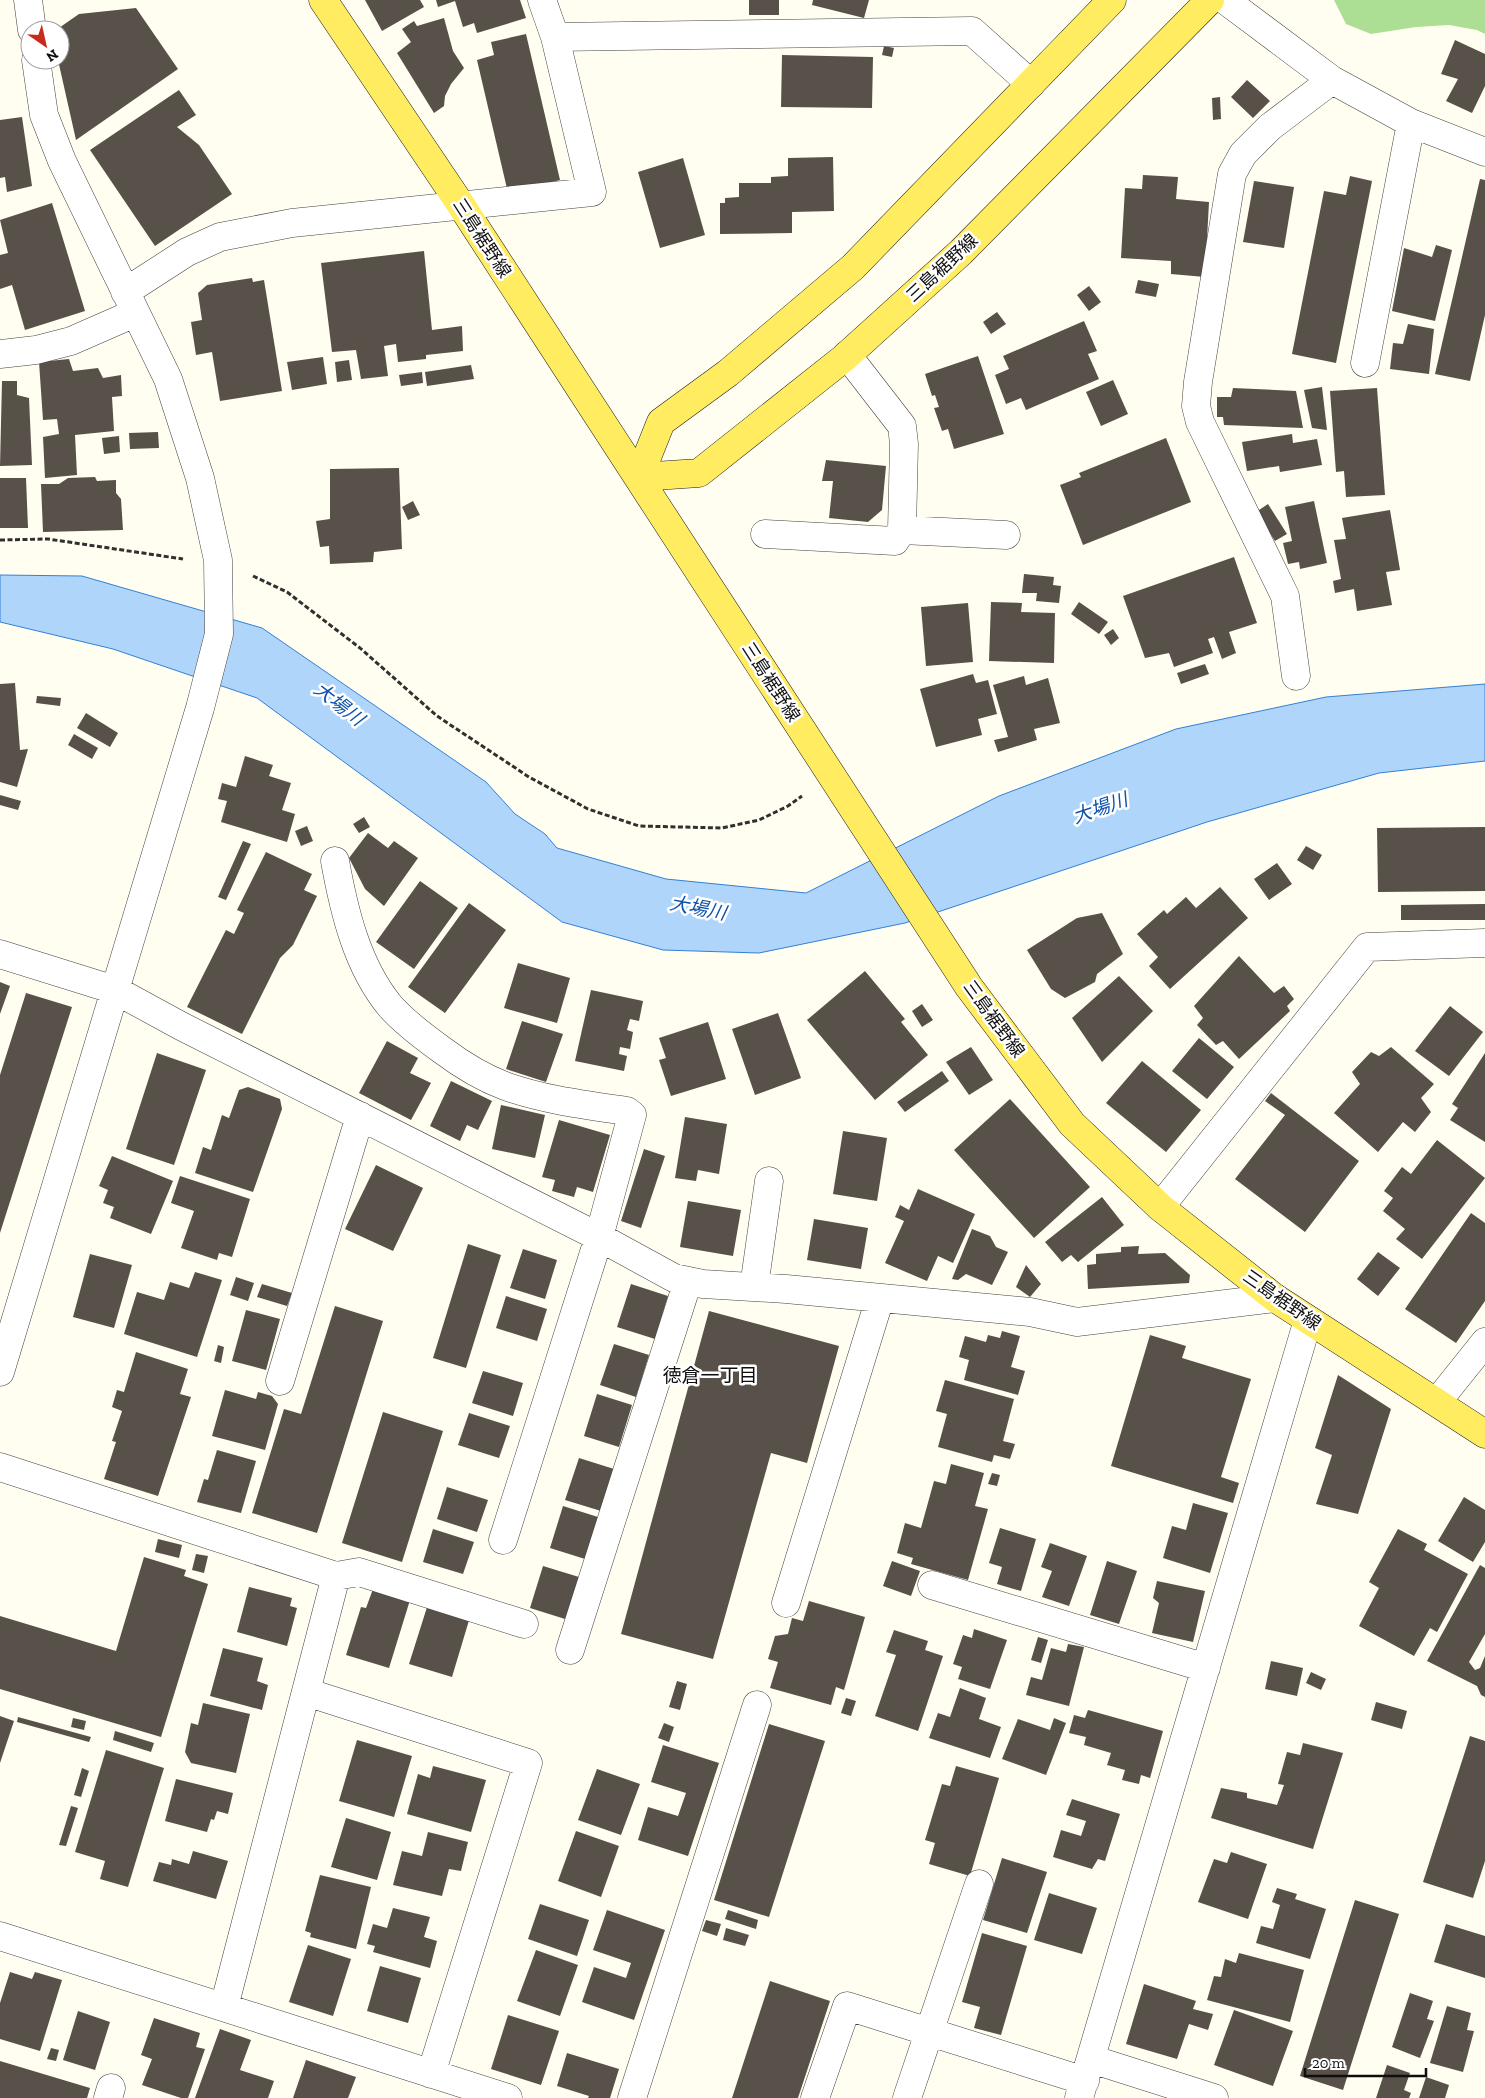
<svg xmlns="http://www.w3.org/2000/svg" width="1485" height="2098" font-family="'Zilla Slab','Noto Sans JP',serif">
	<style>
		.forest { fill: #acde94 }
		.water { fill: #b0d5fa; stroke: #3280d6 }
		.building { fill: #58514a }
		.lines { fill: none; stroke-linecap: round; stroke-linejoin: round }
		.minor-casing { stroke: #414141; stroke-width: 29 }
		.major-casing { stroke: #1f1f1f; stroke-width: 29 }
		.path { stroke: #303030; stroke-width: 3; stroke-dasharray: 5 2.5; stroke-linecap: butt }
		.minor { stroke: #fff; stroke-width: 28 }
		.major { stroke: #ffec60; stroke-width: 28 }
		.labels { text-anchor: middle; dominant-baseline: central; stroke-width: 5; stroke-linejoin: round; paint-order: stroke }
		.street-label { font-size: 18px; fill: #0e0e0e; stroke: #fff }
		.water-label { font-size: 19px; font-style: italic; fill: #0e52a9; stroke: #fff }
		.neighbourhood-label { font-size: 19px; fill: #0e0e0e; stroke: #fff }
	</style>
	<rect width="100%" height="100%" fill="#fffef0"/>
	<path class="forest" d="M1334,0H1485V34L1477,30L1449,25L1416,27L1371,34L1346,24Z"/>
	<path class="water" d="M0,575L82,576L262,628L486,782L515,814L545,834L557,848L666,879L806,893L999,796L1176,729L1326,697L1485,684V761L1379,773L1207,822L905,923L759,953L663,950L562,922L257,698L113,649L0,622Z"/>
	<path class="building" d="M365,0H420L424,7L382,31Z
		M436,0H520L526,18L477,33L474,23L463,27L455,1L438,7Z
		M749,0H779V15H749Z
		M813,0H869L864,18L812,5Z
		M136,8L178,69L76,140L58,60L60,30H56L79,14Z
		M444,18L453,51L464,68L451,84L445,96L444,106L434,113L397,53L411,42L402,29L414,21L417,26Z
		M526,34L560,180L508,193L477,60L494,55L491,42Z
		M1455,40L1485,54V86L1472,113L1446,101L1458,79L1441,74Z
		M884,46L894,48L892,57L882,55Z
		M782,55L873,57L872,108L781,107Z
		M1247,80L1270,101L1253,118L1231,97Z
		M179,90L196,115L177,127L199,145L232,194L155,246L90,150Z
		M1220,97L1221,119L1213,120L1212,98Z
		M22,117L32,186L7,192L5,177L0,178V120Z
		M833,157L834,211L792,212V233L720,234V203H725V198L739,197V183H771V177L788,176V158Z
		M683,158L705,235L660,248L638,172Z
		M1143,175L1178,177L1176,199L1209,202L1205,277L1171,274V261L1121,258L1125,188L1142,189Z
		M1350,176L1372,181L1336,363L1292,354L1324,191L1346,195Z
		M1480,179L1485,180V315L1470,381L1435,374Z
		M1254,181L1294,187L1284,248L1243,242Z
		M52,203L85,311L25,330L12,285L0,289V255L8,253L0,220Z
		M1436,245L1452,250L1435,321L1392,311L1404,248L1432,257Z
		M424,251L432,330L462,326L463,351L426,355V359L398,362L396,344L384,346L388,376L361,379L356,350L332,352L321,263Z
		M252,278L253,282L264,280L282,391L220,401L212,352L196,355L191,322L202,320L198,293L207,285Z
		M1138,280L1159,284L1156,297L1135,293Z
		M1089,286L1101,302L1089,311L1077,295Z
		M997,312L1006,324L991,334L983,322Z
		M1084,321L1097,351L1088,354L1099,379L1026,410L1021,398L1006,404L995,375L1009,369L1003,356Z
		M1408,324L1434,329L1429,374L1390,369L1393,343L1403,344Z
		M978,356L1004,434L954,449L948,429L942,431L934,408L939,407L935,395L932,396L925,374Z
		M323,357L327,384L292,390L287,362Z
		M69,359L73,371L98,368L103,378L121,375L122,396L112,397L114,431L75,435L77,475L45,478L43,437L59,434L57,419L43,420L39,362Z
		M349,360L352,380L337,382L335,362Z
		M471,365L474,379L427,386L425,372Z
		M422,372L423,383L401,386L399,375Z
		M1113,380L1128,414L1101,426L1086,392Z
		M2,381H17V395L29,398L32,465L0,466Z
		M1322,387L1327,430L1312,428L1304,390Z
		M1233,388L1296,391L1303,428L1224,425L1223,417H1217V397H1231Z
		M1377,388L1385,495L1346,497L1344,471L1336,472L1330,391Z
		M158,432L159,448L130,449L129,433Z
		M1292,434L1293,443L1317,439L1322,465L1280,472L1279,466L1247,471L1242,442Z
		M119,436L120,452L104,454L102,438Z
		M1166,438L1191,502L1083,545L1060,485L1081,477L1079,473Z
		M826,460L886,466L882,510L868,522L829,518L833,481H822Z
		M399,468L402,549L374,552L373,562L330,564L329,546L320,547L316,521L330,519V469Z
		M95,477L97,481L116,480V493L121,499L123,530L43,532L41,484H59L68,478Z
		M0,478H26L28,528H0Z
		M413,501L420,515L408,520L402,507Z
		M1314,501L1327,563L1300,569L1299,562L1288,564L1283,543L1292,541L1285,507Z
		M1268,504L1287,534L1275,541L1256,512Z
		M1390,510L1400,570L1386,572L1392,605L1357,611L1354,589L1335,593L1333,581L1341,579L1334,540L1346,539L1342,518Z
		M1234,557L1257,623L1229,632L1236,653L1222,659L1214,637L1208,639L1213,653L1174,667L1169,653L1145,658L1123,596Z
		M1024,574L1054,577L1053,585L1061,586L1059,603L1036,601L1037,593H1022Z
		M991,602L1022,603L1021,612L1055,613L1054,663L989,661Z
		M1079,602L1108,622L1099,634L1071,614Z
		M968,603L973,662L926,666L921,607Z
		M1113,629L1119,638L1111,645L1104,635Z
		M1205,664L1209,674L1181,684L1177,673Z
		M973,674L976,683L988,680L997,714L978,719L982,735L936,747L920,689Z
		M1024,676L1026,685L1048,678L1060,723L1034,729L1037,740L998,752L994,740L1008,737L993,685Z
		M15,683L20,750L28,749L17,787L0,782V684Z
		M37,696L61,698L60,706L36,703Z
		M86,713L118,733L110,747L77,728Z
		M74,734L98,748L92,759L68,745Z
		M245,756L273,765L269,776L291,783L282,810L295,814L287,842L221,822L227,801L218,799L222,783L236,787Z
		M0,795L21,801L18,810L0,805Z
		M364,817L370,827L359,833L353,824Z
		M307,826L313,841L301,846L295,831Z
		M1485,827V891L1378,892L1377,828Z
		M368,833L388,848L394,841L418,858L384,906L365,889L349,858Z
		M243,841L251,844L226,900L218,897Z
		M1306,846L1322,855L1313,870L1297,860Z
		M266,852L312,874L304,890L317,896L293,945L280,958L242,1034L187,1007L226,930L234,934L244,913L237,910Z
		M1277,863L1292,884L1269,900L1254,879Z
		M420,881L458,908L414,969L376,942Z
		M1220,887L1248,918L1170,989L1149,966L1158,957L1137,934L1164,910L1167,914L1186,897L1196,908Z
		M469,903L506,930L445,1013L408,987Z
		M1485,904V920H1401V905Z
		M1102,913L1123,954L1097,974L1095,982L1065,998L1051,989L1027,950L1077,918Z
		M1239,956L1274,993L1284,986L1294,999L1287,1006L1290,1011L1239,1059L1223,1041L1216,1045L1197,1025L1203,1018L1194,1006Z
		M518,963L570,978L557,1023L504,1008Z
		M865,971L905,1019L901,1022L928,1055L875,1100L807,1020Z
		M1119,976L1153,1011L1102,1062L1072,1018Z
		M0,982L10,986L0,1014Z
		M591,990L643,1001L639,1021L630,1019L627,1030L633,1032L630,1049L620,1047L619,1054L627,1056L624,1071L575,1061Z
		M26,993L72,1007L0,1233V1075Z
		M922,1004L933,1020L922,1027L912,1011Z
		M1450,1006L1483,1032L1449,1076L1415,1051Z
		M778,1013L801,1078L755,1095L732,1029Z
		M522,1021L563,1034L546,1082L506,1069Z
		M708,1022L726,1079L671,1096L659,1060L666,1058L659,1038Z
		M1199,1038L1234,1067L1207,1099L1172,1071Z
		M387,1041L418,1058L410,1073L431,1083L411,1120L359,1093Z
		M971,1047L993,1080L969,1095L946,1062Z
		M1391,1047L1434,1084L1421,1098L1431,1112L1415,1132L1403,1122L1378,1152L1334,1113L1360,1084L1352,1072L1371,1052L1379,1056Z
		M157,1053L206,1070L174,1165L126,1149Z
		M1485,1053V1142L1450,1120L1458,1108L1452,1104Z
		M1142,1061L1201,1110L1166,1152L1106,1103Z
		M942,1071L949,1081L905,1112L897,1102Z
		M451,1081L492,1101L478,1130L467,1125L460,1141L430,1126Z
		M248,1087L280,1099L282,1109L253,1192L195,1173L203,1147L211,1150L222,1115L229,1118L239,1090Z
		M1271,1093L1359,1161L1305,1232L1235,1179L1285,1115L1265,1101Z
		M1010,1099L1090,1187L1034,1238L954,1150Z
		M501,1105L545,1115L535,1158L492,1149Z
		M685,1117L727,1124L719,1174L698,1170L696,1181L675,1178Z
		M559,1120L610,1135L593,1192L577,1187L574,1197L552,1191L555,1180L542,1177Z
		M843,1131L887,1138L877,1201L833,1194Z
		M1437,1140L1485,1178L1422,1259L1396,1239L1405,1229L1383,1211L1393,1198L1384,1191L1402,1167L1411,1174Z
		M644,1149L665,1156L641,1228L621,1221Z
		M112,1156L173,1181L151,1234L110,1218L114,1207L103,1203L108,1190L99,1186Z
		M376,1165L423,1188L393,1251L345,1229Z
		M180,1176L250,1199L232,1257L219,1253L217,1260L181,1248L194,1211L171,1203Z
		M918,1189L975,1214L953,1263L938,1256L927,1281L885,1263L904,1221L895,1217L900,1205L909,1210Z
		M1102,1197L1124,1225L1078,1262L1071,1255L1062,1262L1045,1242Z
		M688,1201L741,1210L733,1256L680,1247Z
		M1471,1213L1485,1223V1301L1456,1343L1405,1309Z
		M814,1219L868,1228L861,1269L807,1260Z
		M972,1229L990,1236L996,1247L1008,1252L992,1285L966,1274L958,1280L952,1279Z
		M468,1244L501,1255L466,1368L433,1358Z
		M1139,1246L1138,1254L1165,1253L1190,1275L1189,1283L1088,1289L1087,1265L1096,1264V1254L1121,1252V1247Z
		M523,1249L557,1260L545,1299L510,1288Z
		M1378,1252L1400,1268L1378,1296L1357,1279Z
		M90,1254L132,1265L114,1328L73,1317Z
		M1026,1265L1041,1284L1030,1297L1016,1287Z
		M195,1272L222,1280L197,1357L124,1334L137,1292L164,1300L170,1282L189,1288Z
		M236,1277L254,1283L248,1301L230,1295Z
		M262,1284L292,1293L287,1306L257,1297Z
		M631,1284L668,1296L655,1339L617,1327Z
		M506,1296L547,1309L537,1341L496,1328Z
		M335,1306L383,1321L317,1533L252,1513L284,1409L301,1414Z
		M246,1310L280,1319L266,1370L232,1361Z
		M709,1311L839,1346L807,1463L771,1453L713,1659L621,1634Z
		M1002,1331L1020,1336L1011,1367L1025,1371L1018,1395L964,1380L969,1360L959,1357L965,1336L986,1342L988,1335L1000,1338Z
		M1150,1335L1186,1346L1182,1358L1251,1379L1221,1477L1239,1483L1233,1503L1111,1466Z
		M614,1344L649,1355L636,1397L600,1385Z
		M218,1345L224,1347L221,1363L214,1361Z
		M136,1352L188,1369L180,1394L191,1397L158,1496L104,1479L116,1442L112,1441L122,1411L112,1407L117,1390L124,1392Z
		M483,1371L523,1383L513,1416L472,1403Z
		M1338,1375L1391,1409L1358,1514L1316,1504L1332,1455L1315,1448Z
		M945,1380L1014,1399L1003,1441L1015,1444L1010,1459L994,1455L992,1462L938,1447L947,1414L936,1411Z
		M225,1390L256,1399L258,1392L272,1396L278,1404L265,1450L212,1436Z
		M597,1394L632,1405L619,1447L584,1436Z
		M383,1412L443,1431L402,1562L342,1543Z
		M469,1413L510,1426L499,1458L458,1445Z
		M217,1450L256,1461L241,1513L197,1502L204,1479L208,1480Z
		M579,1458L614,1469L601,1511L565,1500Z
		M951,1464L984,1473L975,1506L988,1509L968,1580L911,1564L913,1558L897,1553L905,1523L921,1528L934,1481L946,1484Z
		M992,1473L1000,1475L997,1486L988,1484Z
		M447,1487L488,1500L477,1532L437,1519Z
		M1464,1497L1485,1510V1542L1473,1562L1438,1541Z
		M1193,1503L1228,1513L1210,1573L1163,1558L1172,1526L1186,1530Z
		M563,1506L598,1517L585,1559L550,1548Z
		M1000,1528L1036,1539L1021,1591L997,1584L1002,1567L989,1563Z
		M433,1529L474,1542L463,1574L423,1562Z
		M1398,1529L1427,1544L1424,1550L1468,1574L1437,1632L1430,1628L1414,1656L1359,1626L1379,1588L1369,1582Z
		M158,1539L182,1545L179,1558L155,1552Z
		M1050,1543L1087,1556L1069,1606L1042,1597L1052,1571L1041,1567Z
		M196,1554L208,1556L204,1573L192,1570Z
		M144,1557L186,1570L184,1576L208,1584L161,1737L0,1689V1616L116,1651Z
		M892,1561L920,1571L911,1596L883,1586Z
		M1107,1561L1137,1571L1119,1624L1090,1615Z
		M1480,1565L1485,1568V1634L1469,1662L1475,1670L1480,1668L1485,1656V1697L1481,1695L1477,1686L1427,1661Z
		M543,1566L579,1577L565,1619L530,1608Z
		M1157,1581L1205,1591L1193,1642L1152,1633L1159,1603L1153,1598Z
		M249,1587L292,1598L290,1606L297,1608L287,1646L237,1632Z
		M373,1589L410,1600L389,1668L346,1655L361,1607L366,1608Z
		M809,1601L865,1617L844,1690L836,1687L831,1705L770,1688L778,1662L768,1659L775,1636L788,1634L792,1618L803,1621Z
		M428,1604L470,1617L452,1677L409,1664Z
		M974,1629L1007,1640L990,1689L958,1679L962,1667L953,1664L963,1635L972,1638Z
		M894,1630L928,1641L925,1650L943,1656L918,1731L875,1716L896,1655L886,1652Z
		M1038,1637L1048,1640L1041,1663L1031,1660Z
		M1068,1644L1084,1647L1069,1706L1026,1695L1031,1677L1042,1680L1051,1648L1066,1652Z
		M223,1648L263,1658L257,1681L268,1685L262,1710L210,1696Z
		M1271,1661L1303,1668L1297,1696L1265,1689Z
		M1311,1672L1326,1679L1321,1690L1306,1683Z
		M677,1681L687,1684L680,1710L669,1707Z
		M960,1688L986,1698L979,1719L1001,1727L990,1758L929,1738L938,1713L950,1717Z
		M846,1698L856,1701L851,1716L841,1713Z
		M1376,1702L1407,1711L1402,1729L1371,1720Z
		M203,1703L250,1714L236,1773L191,1763L185,1752L191,1723L198,1725Z
		M1088,1710L1163,1731L1150,1778L1141,1775L1139,1784L1122,1780L1125,1770L1107,1765L1111,1753L1084,1745L1086,1737L1069,1733L1074,1715L1085,1718Z
		M0,1716L14,1721L0,1763Z
		M18,1717L91,1737L89,1742L17,1722Z
		M73,1718L86,1721L84,1730L71,1727Z
		M1054,1718L1066,1723L1046,1775L1002,1759L1018,1719L1050,1730Z
		M664,1723L674,1727L669,1742L658,1738Z
		M769,1724L825,1741L769,1917L714,1900Z
		M115,1731L154,1743L151,1752L113,1740Z
		M1470,1736L1485,1741V1861L1473,1898L1423,1882Z
		M357,1740L412,1756L394,1817L339,1801Z
		M1303,1743L1343,1753L1313,1849L1211,1818L1221,1788L1247,1793V1798L1277,1805L1284,1785L1278,1784L1287,1752L1300,1755Z
		M663,1745L719,1763L688,1856L638,1840L648,1807L678,1816L686,1793L651,1782Z
		M106,1750L164,1768L128,1887L100,1879L105,1861L75,1852Z
		M433,1766L486,1780L471,1832L407,1814L418,1774L430,1778Z
		M956,1766L999,1778L970,1876L929,1864L935,1843L925,1840L942,1784L950,1786Z
		M82,1768L89,1771L81,1797L74,1795Z
		M597,1769L640,1784L621,1835L578,1820Z
		M176,1779L233,1793L228,1814L217,1811L214,1820L211,1819L207,1832L165,1821Z
		M1072,1799L1120,1814L1105,1861L1098,1859L1092,1869L1053,1857L1061,1830L1081,1836L1086,1821L1066,1815Z
		M71,1806L78,1808L66,1846L59,1845Z
		M346,1818L391,1832L377,1880L331,1867Z
		M576,1831L619,1846L601,1897L558,1881Z
		M428,1832L468,1842L461,1871L449,1869L442,1896L393,1885L402,1851L422,1856Z
		M193,1851L228,1861L216,1899L153,1881L159,1862L171,1865L172,1859L189,1864Z
		M1231,1852L1267,1864L1248,1919L1198,1902L1214,1859L1227,1863Z
		M1002,1858L1047,1872L1027,1933L983,1920Z
		M320,1875L371,1887L356,1949L310,1937L311,1933L305,1931Z
		M1277,1888L1297,1894L1295,1899L1326,1909L1310,1959L1256,1943L1261,1926L1273,1929L1280,1905L1272,1902Z
		M1049,1893L1097,1908L1082,1954L1034,1940Z
		M1355,1900L1399,1914L1343,2090L1300,2076Z
		M540,1904L589,1920L577,1956L528,1939Z
		M393,1908L430,1917L424,1937L437,1941L430,1968L373,1952L375,1946L367,1944L373,1924L387,1928Z
		M607,1910L665,1930L634,2020L582,2002L594,1967L626,1978L631,1963L593,1950Z
		M728,1910L758,1920L756,1929L725,1919Z
		M706,1920L721,1924L717,1936L702,1931Z
		M1446,1924L1485,1936V1978L1434,1962Z
		M726,1928L749,1935L745,1946L723,1940Z
		M982,1933L1027,1946L1001,2035L974,2028L980,2007L962,2002Z
		M308,1945L351,1959L333,2016L289,2002Z
		M536,1950L578,1965L560,2016L517,2001Z
		M1239,1953L1304,1970L1290,2022L1207,2000L1214,1976L1221,1977L1225,1959L1236,1963Z
		M380,1966L421,1978L408,2023L367,2011Z
		M10,1972L32,1979L35,1972L62,1980L40,2051L0,2039V2003Z
		M770,1981L830,2001L798,2098H732Z
		M1144,1984L1196,2001L1193,2009L1213,2014L1208,2030L1189,2024L1177,2059L1126,2044Z
		M1410,1993L1433,2001L1427,2019L1434,2021L1420,2058L1392,2047Z
		M1447,2006L1471,2013L1467,2030L1474,2031L1463,2072L1430,2063Z
		M1234,2010L1293,2031L1273,2086L1214,2065Z
		M78,2011L110,2022L95,2070L63,2060Z
		M508,2015L559,2031L541,2085L491,2069Z
		M154,2018L200,2033L196,2047L205,2049L188,2098H181L142,2085L152,2059L141,2055Z
		M220,2029L251,2040L240,2070L274,2081L268,2098H195Z
		M51,2048L59,2050L56,2061L47,2059Z
		M567,2053L619,2069L610,2098H588L589,2096L557,2086Z
		M306,2060L356,2077L348,2098H293Z
		M0,2061L90,2088L87,2098H0Z
		M1387,2065L1410,2073L1404,2090L1411,2093L1409,2098H1376Z
		M1426,2077L1449,2085L1445,2098H1419Z"/>
	<g class="lines">
		<g class="minor-casing">
			<path id="minor" d="M28,0L32,30
				M1225,0L1332,80L1411,123L1485,152
				M555,37L972,31L1031,84
				M125,292L187,252L220,237L292,223L592,192L555,37L542,0
				M0,354L36,350L71,341L135,313
				M847,355L902,426L904,444L902,530
				M1365,363L1411,123
				M765,534L895,541L902,530L1006,535
				M1296,676L1285,596L1200,422L1196,406L1198,382L1232,174L1243,154L1270,127L1332,80
				M335,861C344,911 357,966 390,1006C404,1022 424,1037 442,1050C462,1065 481,1077 505,1086C544,1100 586,1105 627,1111L632,1115L599,1237L503,1540
				M0,954L115,990L181,1026L599,1237L674,1278L703,1284L786,1289L1030,1312L1077,1322L1275,1298
				M1160,1207L1367,947L1485,943
				M754,1287L769,1181
				M0,1372L200,708L219,634L218,560L200,478L168,379L62,161L44,115L36,60
				M280,1381L360,1116
				M1437,1402L1485,1342
				M0,1467L336,1576L224,2007
				M336,1576L359,1572L524,1624
				M932,1585L1206,1668
				M786,1603L880,1298
				M570,1650L688,1281
				M306,1692L528,1763L431,2074
				M0,1936L508,2098
				M1091,2059L1214,2098
				M108,2098L111,2088
				M632,2098L757,1705
				M815,2098L847,2006L1085,2081
				M907,2098L979,1884
				M1079,2098L1308,1320"/>
		</g>
		<g class="major-casing">
			<path id="major" d="M323,0L461,205L969,987L1072,1124L1160,1207L1275,1298L1485,1434
				M1112,0L853,267L728,373L661,422L639,477L699,473L844,358L961,252L1210,0"/>
		</g>
		<path class="path" d="M0,540L48,539L183,559
			M253,576L287,592L360,648L437,716L529,777L588,809L639,826L722,828L759,820L788,806L802,796"/>
		<use href="#minor" class="minor"/>
		<use href="#major" class="major"/>
	</g>
	<g class="labels">
		<g class="street-label">
			<text transform="translate(482 238) rotate(57)">三島裾野線</text>
			<text transform="translate(942 268) rotate(-43)">三島裾野線</text>
			<text transform="translate(771 682) rotate(57)">三島裾野線</text>
			<text transform="translate(994 1019) rotate(54)">三島裾野線</text>
			<text transform="translate(1282 1300) rotate(35)">三島裾野線</text>
		</g>
		<g class="water-label">
			<text transform="translate(339 704) rotate(38)">大場川</text>
			<text transform="translate(1100 808) rotate(-19)">大場川</text>
			<text transform="translate(698 908) rotate(11)">大場川</text>
		</g>
		<g class="neighbourhood-label">
			<text x="710" y="1375">徳倉一丁目</text>
		</g>
	</g>
	<g transform="translate(45 45) rotate(146)"><circle r="24" fill="#ffffff" stroke="#9f9f9f"/>
	<path d="M0-4L9 19L0 12L-9 19Z" fill="#c82a1c"/>
	<text y="-8" font-size="14" font-weight="bold" text-anchor="middle" fill="#0e0e0e">N</text>
	</g>
	<path d="M1305 2068v8h121v-8" fill="none" stroke="#0e0e0e" stroke-width="2.5"/>
	<text x="1312" y="2068" font-size="15" fill="#0e0e0e" stroke="#ffffff" stroke-width="4" paint-order="stroke">20 m</text>
</svg>
